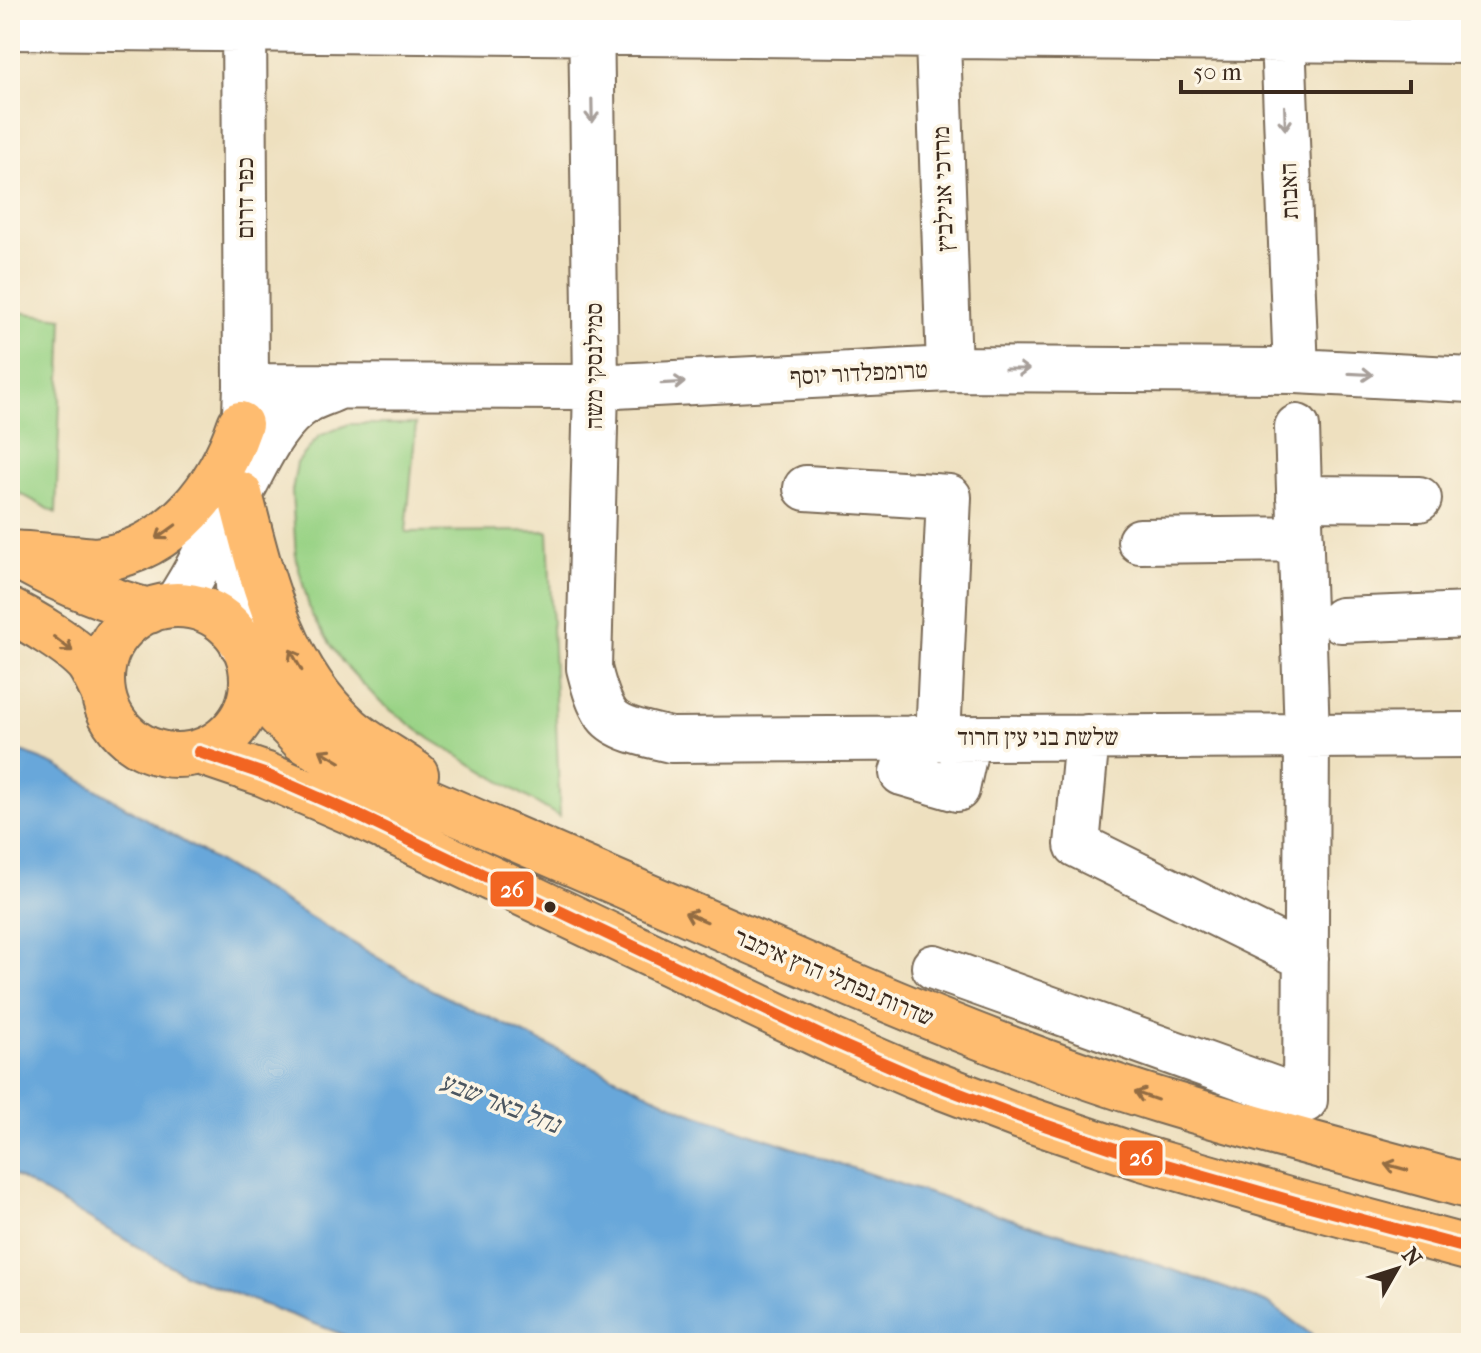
<svg xmlns="http://www.w3.org/2000/svg" width="1481" height="1353" font-family="'IM FELL French Canon','Frank Ruhl Libre',serif">
	<style>
		.green { fill: #9ad386; stroke: #6a7e52; stroke-width: 2 }
		.water { fill: #68a7da; stroke: #52687c; stroke-width: 2 }
		.lines { fill: none; stroke-linecap: round; stroke-linejoin: round }
		.minor-casing { stroke: #7a6a56; stroke-width: 48 }
		.major-casing { stroke: #7a6a56; stroke-width: 48 }
		.minor { stroke: #fff; stroke-width: 44 }
		.major { stroke: #febc70; stroke-width: 44 }
		.bus-1-casing { stroke: #fcf5e5; stroke-width: 18 }
		.bus-1 { stroke: #f26522; stroke-width: 12 }
		.oneway { stroke: #a79f9a }
		.oneway2 { stroke: #936c43 }
		.bus-dot { fill: #3b2a1e; stroke: #fcf5e5; stroke-width: 3 }
		.labels { text-anchor: middle; dominant-baseline: central; stroke-width: 7; stroke-linejoin: round; paint-order: stroke }
		.street-label { font-size: 24px; fill: #3b2a1e; stroke: #fcf5e5 }
		.water-label { font-size: 26px; font-style: italic; fill: #4b5660; stroke: #fcf5e5 }
		.line-badge { stroke: #fcf5e5; stroke-width: 3 }
		.badge-label { font-size: 22px; text-anchor: middle; font-weight: bold; fill: #fff }
	</style>
	<rect width="100%" height="100%" fill="#fcf5e5"/>
	<filter id="ink" filterUnits="userSpaceOnUse"><feTurbulence type="fractalNoise" baseFrequency=".0125" numOctaves="2"/><feDisplacementMap in="SourceGraphic" scale="16" xChannelSelector="R" yChannelSelector="G"/><feConvolveMatrix kernelMatrix="1 2 1 2 8 2 1 2 1" color-interpolation-filters="sRGB"/></filter>
	<filter id="wash" filterUnits="userSpaceOnUse"><feTurbulence type="fractalNoise" baseFrequency=".006" numOctaves="4" result="noise"/><feDisplacementMap in="SourceGraphic" scale="32" xChannelSelector="R" yChannelSelector="G"/><feGaussianBlur stdDeviation="1.8" result="paint"/><feColorMatrix in="noise" values="0 0 0 0 0 0 0 0 0 0 0 0 0 0 0 0 0 1.4 0 .05"/><feComposite in="paint" operator="in"/></filter>
	<g filter="url(#wash)">
		<rect width="100%" height="100%" fill="#eee0bf"/>
		<path class="green" d="M10,311L63,318L56,513L10,488Z
			M349,424H416L406,532L548,531L560,817L430,739L381,703L342,662L311,614L296,558L292,491L297,463L319,436Z"/>
		<path class="water" d="M10,747L57,766L432,990L686,1111L911,1188L1127,1254L1268,1303L1323,1343H365L188,1276L10,1173Z"/>
	</g>
	<g filter="url(#ink)">
		<g class="lines">
			<g class="minor-casing">
				<path id="minor" d="M244,10L246,386L245,414
					M591,10L596,387L589,668C593,683 597,701 607,715C618,730 654,736 671,740L1471,735
					M937,10L949,369
					M1282,12L1296,371
					M10,27L1471,41
					M246,386L596,387L949,369L1296,371L1471,380
					M806,488L949,497L938,738
					M240,494C258,461 274,420 308,400C317,395 328,392 338,387
					M1299,498L1419,499
					M239,511L236,555L242,644
					M1140,541L1301,539
					M175,605C197,572 215,537 226,499
					M1341,620L1471,615
					M1087,737L1077,845L1306,958
					M913,738L902,773L957,789L968,738
					M934,967L1305,1100L1307,736L1297,427"/>
			</g>
			<g class="major-casing">
				<path id="major" d="M240,494C262,579 282,669 350,729C370,746 395,759 416,774
					M10,553C31,554 51,556 72,558C81,558 93,561 102,559C173,548 219,487 240,424
					M29,563C67,584 107,600 149,611
					M102 680a75 75 0 1 1 150 0a75 75 0 1 1-150 0Z
					M10,611C31,621 73,646 88,664C94,672 98,683 103,692
					M251,668L278,714L302,739L343,764L855,986C956,1029 1057,1069 1162,1101C1264,1132 1368,1158 1471,1187
					M199,752L264,774L351,812L832,1041L913,1076L1018,1116L1142,1158L1295,1202L1471,1249"/>
			</g>
			<use href="#minor" class="minor"/>
			<use href="#major" class="major"/>
			<g class="bus-1-casing">
				<path id="bus-1" d="M199,752L264,774L351,812L832,1041L913,1076L1018,1116L1142,1158L1295,1202L1471,1249"/>
			</g>
			<use href="#bus-1" class="bus-1"/>
		</g>
		<defs><path id="oneway-shaft" d="M-6 0H5M1.5-3L5.5 0L1.5 3" fill="none" stroke-width="1.6" stroke-linecap="round" stroke-linejoin="round" transform="scale(2)"/></defs>
		<g class="oneway">
			<use href="#oneway-shaft" transform="translate(592 111) rotate(89)"/>
			<use href="#oneway-shaft" transform="translate(1285 118) rotate(88)"/>
			<use href="#oneway-shaft" transform="translate(1017 369)"/>
			<use href="#oneway-shaft" transform="translate(1361 374) rotate(3)"/>
			<use href="#oneway-shaft" transform="translate(673 383) rotate(-3)"/>
		</g>
		<g class="oneway2">
			<use href="#oneway-shaft" transform="translate(166 532) rotate(144)"/>
			<use href="#oneway-shaft" transform="translate(63 644) rotate(38)"/>
			<use href="#oneway-shaft" transform="translate(296 660) rotate(-119)"/>
			<use href="#oneway-shaft" transform="translate(330 756) rotate(-149)"/>
			<use href="#oneway-shaft" transform="translate(696 917) rotate(-157)"/>
			<use href="#oneway-shaft" transform="translate(1146 1096) rotate(-161)"/>
			<use href="#oneway-shaft" transform="translate(1396 1167) rotate(-165)"/>
		</g>
	</g>
	<circle class="bus-dot" cx="550" cy="907" r="7"/>
	<g class="labels">
		<g class="street-label">
			<text transform="translate(943 189) rotate(-92)">מרדכי אנילביץ</text>
			<text transform="translate(1289 191) rotate(-92)">האבות</text>
			<text transform="translate(245 198) rotate(-90)">כפר דרום</text>
			<text transform="translate(594 366) rotate(-90)">סמילנסקי משה</text>
			<text transform="translate(859 373) rotate(-3)">טרומפלדור יוסף</text>
			<text x="1038" y="737">שלשת בני עין חרוד</text>
			<text transform="translate(834 977) rotate(23)">שדרות נפתלי הרץ אימבר</text>
		</g>
		<g class="water-label">
			<text transform="translate(500 1103) rotate(21)">נחל באר שבע</text>
		</g>
	</g>
	<g class="line-badge">
		<rect x="489" y="870" width="46" height="38" rx="8" fill="#f26522"/>
		<rect x="1118" y="1139" width="46" height="38" rx="8" fill="#f26522"/>
	</g>
	<g class="badge-label">
		<text x="512" y="897">26</text>
		<text x="1141" y="1165">26</text>
	</g>
	<rect width="1481" height="1353" fill="none" stroke="#fcf5e5" stroke-width="40"/>
	<g transform="translate(1397 1269) rotate(51)" stroke="#fcf5e5" stroke-width="6" paint-order="stroke">
	<path d="M0-6L14 30L0 20L-14 30Z" fill="#3b2a1e"/>
	<text y="-12" font-size="22" font-weight="bold" text-anchor="middle" fill="#3b2a1e">N</text>
	</g>
	<path d="M1181 80v12h230v-12" fill="none" stroke="#3b2a1e" stroke-width="4"/>
	<text x="1193" y="80" font-size="24" fill="#3b2a1e" stroke="#fcf5e5" stroke-width="6" paint-order="stroke">50 m</text>
</svg>
